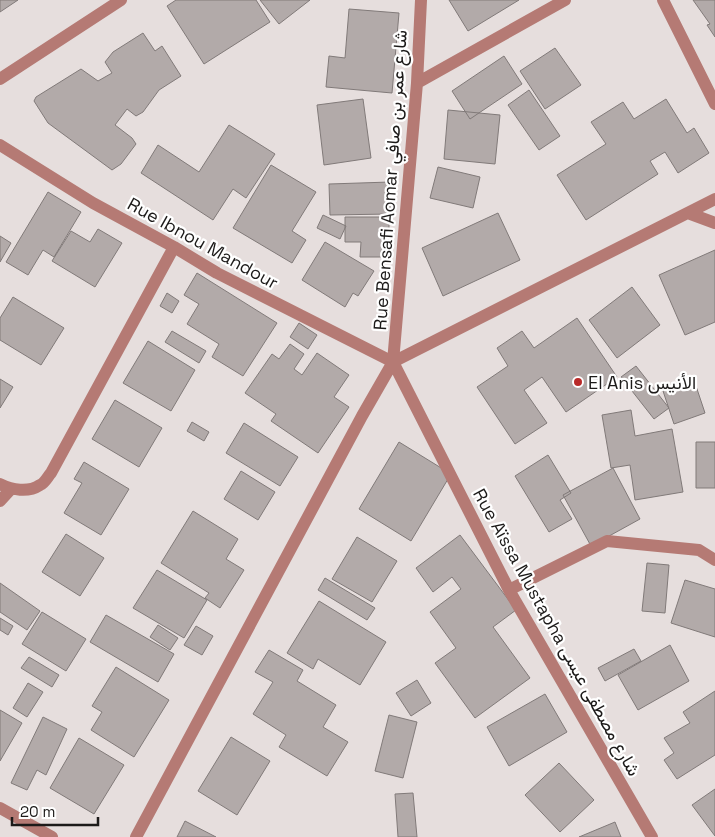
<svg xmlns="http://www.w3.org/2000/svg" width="715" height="837" font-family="'Space Grotesk',Vazirmatn,sans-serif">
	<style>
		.building { fill: #b2aaa9; stroke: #817a79 }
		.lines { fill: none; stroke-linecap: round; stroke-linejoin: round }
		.street { stroke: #b57a74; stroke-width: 12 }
		.poi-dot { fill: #b92a29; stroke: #fff; stroke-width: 2 }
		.labels { text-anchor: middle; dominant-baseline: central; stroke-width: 4.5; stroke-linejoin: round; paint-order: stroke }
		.street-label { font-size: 18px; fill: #1c1a19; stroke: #fff }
		.poi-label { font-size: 18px; fill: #1c1a19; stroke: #fff; text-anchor: start }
	</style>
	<rect width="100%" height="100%" fill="#e6dedd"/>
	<path class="building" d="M0,0H18L0,12Z
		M176,0H256L270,22L204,64L167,6Z
		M260,0H310L279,24Z
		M449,0H519L468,31Z
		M693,0H715V37L707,25L710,24Z
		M349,9L399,13L392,93L326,87L329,56L345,58Z
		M143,33L155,51L162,46L181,76L159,90L143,112L136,116L127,109L115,125L132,138L136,144L121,164L112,170L48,123L34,101L36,97L81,69L98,81L112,73L105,62L113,52Z
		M555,48L581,85L545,109L520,71Z
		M504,56L522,84L470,119L452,91Z
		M529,90L560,136L539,150L508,105Z
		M363,99L371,158L324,165L317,105Z
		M666,99L687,133L694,128L709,153L678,173L665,152L650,161L658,174L586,220L557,175L606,144L591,122L623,102L634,119Z
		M448,110L500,115L495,164L444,159Z
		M229,125L275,154L246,198L233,189L213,220L141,173L158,145L199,172Z
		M271,165L316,192L292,231L306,240L292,263L233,228Z
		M438,167L480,177L473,208L430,198Z
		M390,182V214L330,215L329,184Z
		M48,192L81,212L54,257L43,250L28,275L6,262Z
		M498,213L520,260L443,296L422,248Z
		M323,215L346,226L340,239L317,228Z
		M345,217H389V257H360L361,242H345Z
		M98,229L122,243L95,287L52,261L71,231L90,242Z
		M0,236L11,243L0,262Z
		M325,242L374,271L358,296L353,293L345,307L302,280Z
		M715,250V322L685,335L659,275Z
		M197,273L277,323L243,376L212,357L219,344L187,324L199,304L184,295Z
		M632,287L660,325L617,358L589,320Z
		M167,293L179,301L172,313L160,306Z
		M13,297L64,328L41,365L0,340V318Z
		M577,318L617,377L566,412L542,377L524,390L547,423L515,444L477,387L508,366L497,348L522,331L534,348Z
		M299,323L317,335L308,349L290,337Z
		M172,331L206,351L199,363L165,342Z
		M148,341L195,370L171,411L123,383Z
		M290,344L304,354L294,369L302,375L317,353L349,375L334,397L349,407L318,453L271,421L276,414L245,393L272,354L279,359Z
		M636,366L669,408L654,419L621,377Z
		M0,379L13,387L0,408Z
		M694,380L705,413L674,424L663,391Z
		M115,400L162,428L139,467L92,439Z
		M631,410L635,436L672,429L683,492L635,500L630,465L611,468L602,415Z
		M192,422L209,432L204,441L187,431Z
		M244,423L298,457L280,486L226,453Z
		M399,442L451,474L411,541L359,509Z
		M696,442H715V488H696Z
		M548,455L571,493L560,500L572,519L549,532L515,476Z
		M84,462L129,489L101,535L64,513L82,483L74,479Z
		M613,468L640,519L591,546L563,495Z
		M241,471L275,492L258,520L224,499Z
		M193,511L238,539L226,559L244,570L220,608L205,598L209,593L161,563Z
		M66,534L104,558L80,596L42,572Z
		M460,535L516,610L493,627L530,678L475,718L435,663L456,648L430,612L461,589L452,577L433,592L416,568Z
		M357,537L397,561L372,602L332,579Z
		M647,563L669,565L665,613L642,611Z
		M157,570L207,600L184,638L133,608Z
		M325,578L375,608L367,620L318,590Z
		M685,580L715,589V637L671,623Z
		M0,583L40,611L27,630L0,612Z
		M319,601L386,642L360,685L318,659L313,669L287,653Z
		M42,612L86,639L66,671L22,644Z
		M106,615L174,654L158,682L90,642Z
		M0,618L13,626L8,635L0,630Z
		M158,625L178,638L170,650L150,637Z
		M196,626L213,636L202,655L184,645Z
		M670,645L689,681L638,710L618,675Z
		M634,649L641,661L605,681L598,668Z
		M269,650L303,670L297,681L336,705L323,727L348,742L327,776L279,747L286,735L253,714L273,682L255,672Z
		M29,657L59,675L52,687L21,668Z
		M116,667L169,700L134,757L91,730L102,712L92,706Z
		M417,680L431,703L411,716L396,693Z
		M28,683L43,692L27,717L13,708Z
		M715,691V755L677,779L664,760L674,753L664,738L690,723L683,712Z
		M545,694L567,732L509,766L487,727Z
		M0,710L22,723L0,761Z
		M389,715L417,722L403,778L375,771Z
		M43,717L67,729L46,775L37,770L27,790L11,783Z
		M231,737L270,761L237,815L198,791Z
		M79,738L124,765L94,814L50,788Z
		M559,763L594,800L560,832L525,795Z
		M715,789V836L692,805Z
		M413,793L417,837H398L395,794Z
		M185,821L216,837H177Z
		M615,822L621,837H579Z"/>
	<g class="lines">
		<path class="street" d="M663,0L715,104
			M0,79L121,0
			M417,83L565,0
			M0,145L93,203L174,247L217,273L393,362
			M688,213L715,223
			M393,362L509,590L652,837
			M393,362L417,83L421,0
			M0,484C12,490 28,493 40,485C45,483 48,476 51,473L174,247
			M0,501L11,489
			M509,590L607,541L699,550L715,560
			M0,808L52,837
			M136,837L362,416L393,362L715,199"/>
	</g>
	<circle class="poi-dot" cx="578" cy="382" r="5"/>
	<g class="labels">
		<g class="street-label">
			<text transform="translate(390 180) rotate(-86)">Rue Bensafi Aomar شارع عمر بن صافي</text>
			<text transform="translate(203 243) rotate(29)">Rue Ibnou Mandour</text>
			<text transform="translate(557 632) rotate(61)">Rue Aïssa Mustapha شارع مصطفى عيسى</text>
		</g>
		<g class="poi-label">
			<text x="588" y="382">El Anis الأنيس</text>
		</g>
	</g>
	<path d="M12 817v8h86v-8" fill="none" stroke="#1c1a19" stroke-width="2.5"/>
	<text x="20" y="817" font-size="15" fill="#1c1a19" stroke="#ffffff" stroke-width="4" paint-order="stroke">20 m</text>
</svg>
